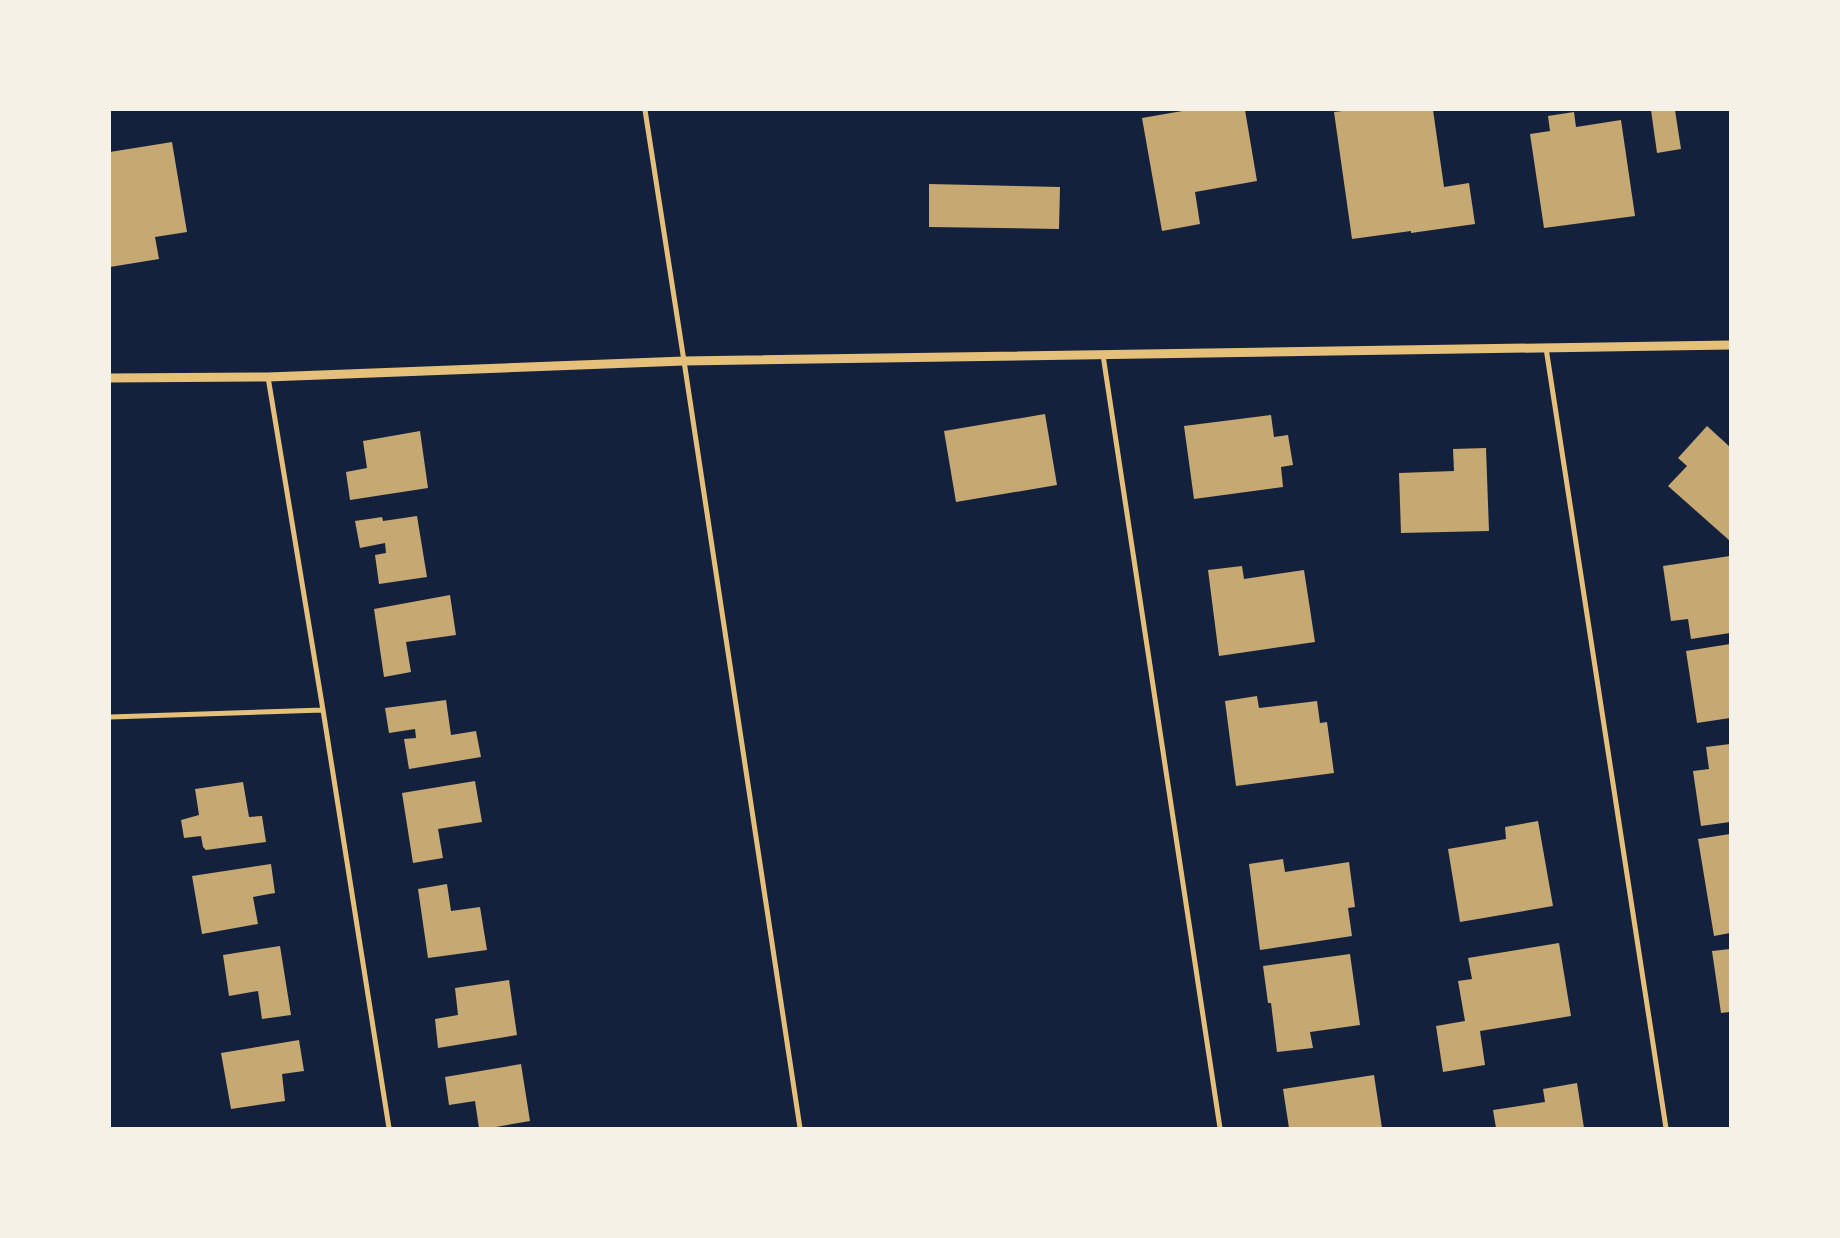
<svg xmlns="http://www.w3.org/2000/svg" width="1840" height="1238" font-family="'Libre Baskerville',serif">
	<style>
		.building { fill: #c6a872 }
		.lines { fill: none; stroke-linecap: round; stroke-linejoin: round }
		.minor { stroke: #e5c07b; stroke-width: 5 }
		.tertiary { stroke: #e5c07b; stroke-width: 9 }
	</style>
	<rect width="100%" height="100%" fill="#14213d"/>
	<path class="building" d="M1188,110H1245L1257,181L1195,192L1200,224L1162,231L1142,118Z
		M1350,110H1433L1444,187L1469,183L1475,224L1411,233V231L1352,239L1334,112Z
		M1651,110H1675L1681,149L1657,153Z
		M1574,112L1576,127L1621,120L1635,216L1544,228L1530,134L1550,131L1548,116Z
		M172,142L187,232L155,237L159,259L110,267V152Z
		M929,184L1060,187L1059,229L929,227Z
		M1045,414L1057,485L956,502L944,431Z
		M1271,415L1274,437L1288,435L1293,465L1281,467L1283,487L1194,499L1184,426Z
		M1707,426L1730,447V541L1668,486L1687,466L1678,458Z
		M420,431L428,488L350,500L346,472L367,468L363,441Z
		M1486,448L1489,531L1401,533L1399,473L1454,471L1453,449Z
		M417,516L427,577L379,584L375,555L386,553L385,543L360,548L355,521L382,517L383,521Z
		M1730,556V633L1691,639L1688,619L1671,621L1663,566Z
		M1242,566L1244,579L1304,570L1315,642L1219,656L1208,570Z
		M450,595L456,635L406,642L411,672L384,677L374,609Z
		M1730,644V718L1697,723L1686,651Z
		M1257,696L1259,708L1317,701L1320,723L1327,722L1334,773L1236,786L1225,701Z
		M446,700L451,735L476,731L481,757L409,769L404,739L416,738L415,729L389,733L385,708Z
		M1730,744V822L1701,826L1693,771L1709,769L1706,747Z
		M475,781L482,822L438,829L443,858L413,863L402,793Z
		M243,782L249,817L262,816L266,842L206,850L203,847L201,836L184,838L181,820L199,815L195,789Z
		M1538,821L1553,906L1460,922L1448,849L1506,839L1505,827Z
		M1730,834V933L1714,936L1698,839Z
		M1283,859L1285,872L1349,862L1355,907L1348,908L1352,936L1260,950L1249,864Z
		M271,864L275,893L253,897L258,924L202,934L192,876Z
		M447,884L451,911L480,907L487,950L428,958L418,889Z
		M1559,943L1571,1016L1480,1031L1485,1065L1443,1072L1436,1026L1465,1021L1458,981L1472,979L1468,958Z
		M280,946L291,1015L262,1019L258,991L229,996L223,955Z
		M1730,949V1012L1721,1013L1712,951Z
		M1350,954L1360,1025L1310,1032L1313,1048L1277,1052L1271,1003H1268L1263,966Z
		M509,980L517,1035L438,1048L435,1019L458,1015L455,988Z
		M299,1040L304,1071L282,1074L285,1101L231,1109L221,1053Z
		M521,1064L530,1121L490,1128H479L475,1101L449,1105L445,1077Z
		M1374,1075L1382,1128H1289L1283,1089Z
		M1577,1083L1584,1128H1496L1493,1110L1545,1102L1543,1089Z"/>
	<g class="lines">
		<path class="minor" d="M645,110L684,361L800,1128
			M1546,348L1666,1128
			M1103,355L1220,1128
			M268,377L323,710L389,1128
			M110,717L323,710"/>
		<path class="tertiary" d="M110,378L268,377L684,361L1730,345"/>
	</g>
	<rect width="1840" height="1238" fill="none" stroke="#f6f1e7" stroke-width="222"/>
</svg>
